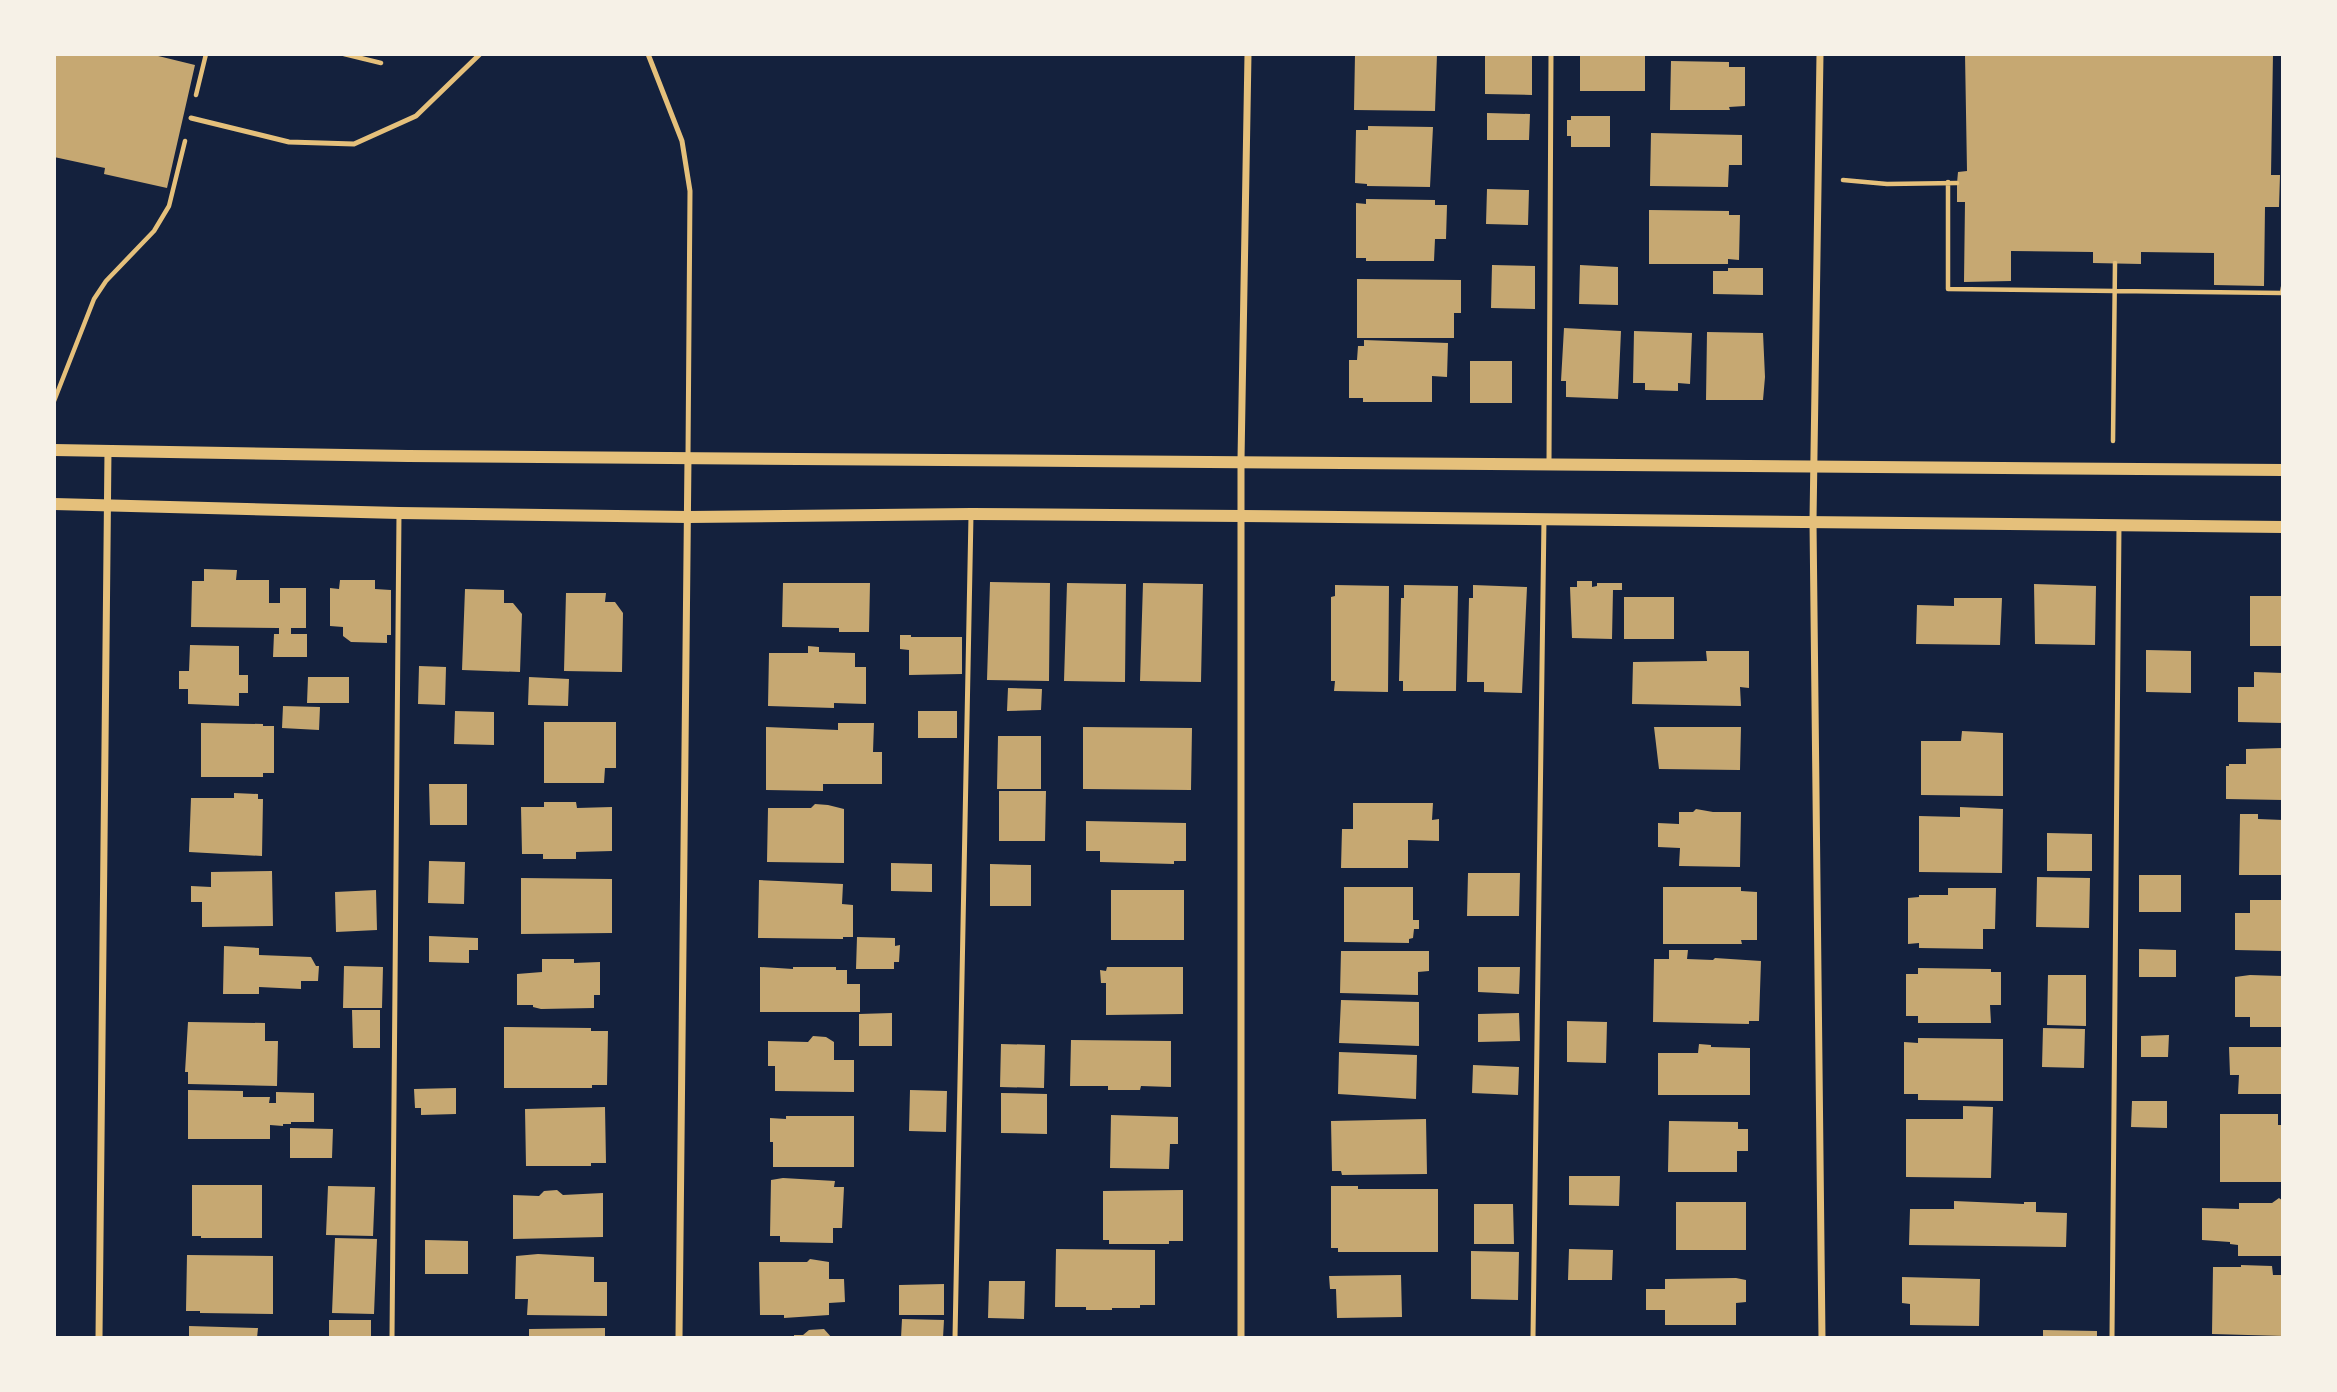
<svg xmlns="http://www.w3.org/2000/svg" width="2337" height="1392" font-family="'Nunito Sans',sans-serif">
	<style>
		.building { fill: #c6a872 }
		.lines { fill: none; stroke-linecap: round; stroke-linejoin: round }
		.path { stroke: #e5c07b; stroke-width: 4.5 }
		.service { stroke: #e5c07b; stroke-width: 5 }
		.minor { stroke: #e5c07b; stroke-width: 7 }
		.tertiary { stroke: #e5c07b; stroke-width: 12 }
	</style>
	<rect width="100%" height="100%" fill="#14213d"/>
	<path class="building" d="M54,54H150L195,65L167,188L104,174L105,168L54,157Z
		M1355,54H1437L1435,111L1354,110Z
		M1485,54H1532V95L1485,94Z
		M1580,54H1645V91H1580Z
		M1965,54H2273L2271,175H2280L2279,207H2265L2264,286L2214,285V253L2141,252V264L2093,263V252L2011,251V281L1964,282L1965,202H1957V183L1958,172L1967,171Z
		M1671,61L1729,62V67H1745V106L1729,107L1730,110H1670Z
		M1487,113L1530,114L1529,140H1487Z
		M1571,116H1610V147H1571V136H1567V120H1571Z
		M1368,126L1433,127L1430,187L1367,186V184L1355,183L1356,130H1368Z
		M1651,133L1742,135V165H1729L1728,187L1650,186Z
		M1487,189L1529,190L1528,225L1486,224Z
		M1366,199L1435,200V205H1447L1446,239H1435L1434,261H1366V258H1356V203L1366,204Z
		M1649,210L1729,211V215H1740L1739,260L1728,259V264H1649Z
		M1492,265L1535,266V309L1491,308Z
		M1580,265L1618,267V305L1579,304Z
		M1728,268H1763V295L1713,294V271H1728Z
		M1357,279L1461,280V313H1454V338H1357Z
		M1564,328L1621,331L1618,399L1566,397V381H1561Z
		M1634,331L1692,333L1690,384L1678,383V391L1645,390V383H1633Z
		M1707,332L1763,333L1765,377L1763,400H1706Z
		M1364,340L1448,343L1447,377L1432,376V402H1363V398H1349V360H1357L1358,346H1364Z
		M1470,361H1512V403H1470Z
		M204,569L237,570L236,580H269V603H280V588H306V628H291V634H307V657H273L274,634H279V628L191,627L192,581H204Z
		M340,580H375V589L391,590V635H387V643L351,642L343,636V627L330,626V588L339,589Z
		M1577,581H1592V587L1597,586V583H1622V590H1613L1612,639L1572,638L1570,587H1577Z
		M990,582L1050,583L1049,681L987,680Z
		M783,583H870L869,632H839V628L782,627Z
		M1067,583L1126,584L1125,682L1064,681Z
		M1143,583L1203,584L1201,682L1140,681Z
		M2034,584L2096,586L2095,645L2035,644Z
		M1335,585L1389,586L1388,692L1334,691L1335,681H1331V597L1335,596Z
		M1404,585L1458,586L1456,691H1403V681H1399L1401,598H1404Z
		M1473,585L1527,587L1522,693L1484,692V682H1467L1469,598H1473Z
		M465,589L504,590V603H513L522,614L520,672L462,670Z
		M566,593H606L605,602H615L623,613L622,672L564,671Z
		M2250,596H2283V646H2250Z
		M1624,597H1674V639H1624Z
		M1954,598H2002L2000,645L1916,644L1917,605L1954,606Z
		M900,635H911V637H962V674L909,675V650L900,649Z
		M190,645L239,646V675H248V693H239V706L188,704V689H179V671H189Z
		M808,646L819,647V652L855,653V667H866V704L834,703V708L768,706L769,653H808Z
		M2146,650L2191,651V693L2146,692Z
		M1706,651H1749V688L1740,687L1741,706L1632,704L1633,662L1707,661Z
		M419,666L446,667L445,705L418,704Z
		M2254,672L2283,673V723L2238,722V687H2254Z
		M308,677H349V703H307Z
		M529,677L569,679L568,706L528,705Z
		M1008,688L1042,689L1041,710L1007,711Z
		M283,706L320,707L319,730L282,728Z
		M455,711L494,712V745L454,744Z
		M918,711H957V738H918Z
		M544,722H616V768H605L604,783H544Z
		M201,723L263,724V726H274V773H263V777H201Z
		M838,723H874L873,752H882V784H823V791L766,790V727L838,730Z
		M1083,727L1192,728L1191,790L1083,789Z
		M1654,727H1741L1740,770L1659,769Z
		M1962,731L2003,733V796L1921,795V741H1961Z
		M998,736H1041V789H997Z
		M2283,748V800L2226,799V766H2229V764H2246V749Z
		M429,784H467V825H430Z
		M999,791H1046L1045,841H999Z
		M234,793L258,794V799H263L262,856L189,852L191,798H234Z
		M544,802H576L577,808L612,807V851L576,852V859H543V854H522L521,807H544Z
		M1353,803H1433L1432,820L1439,819V841L1408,840V868H1341L1342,829H1353Z
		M815,804L828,805L844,809V863L767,862L768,808H811Z
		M1960,807L2003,809L2002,873L1919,872V816L1960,817Z
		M1696,809L1713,812H1741L1740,867L1679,866L1680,848L1658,847V823L1679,824V812H1693Z
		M2240,814H2258V819L2283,820V875H2239Z
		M1086,821L1186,823V861H1174V864L1100,862V851H1086Z
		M2047,833L2092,834V871H2047Z
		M429,861L465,862L464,904L428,903Z
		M891,863L932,864V892L891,891Z
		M990,864L1031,865V906H990Z
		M272,871L273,926L202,927V902H191V886L211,887V872Z
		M1468,873H1520L1519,916H1467Z
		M2139,875H2181V912H2139Z
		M2037,877L2090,878L2089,928L2036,927Z
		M521,878L612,879V933L521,934Z
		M759,880L843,884L842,904L853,905V937H843V939L758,938Z
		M1344,887H1413V920H1419V929H1414L1413,938L1409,939V943L1344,942Z
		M1663,887H1741V891L1757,892V940H1741L1742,944H1663Z
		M1948,888H1996L1995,929H1983V949L1919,948V943L1908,944V898L1919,897V895H1948Z
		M376,890L377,930L336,932L335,892Z
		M1111,890H1184V940H1111Z
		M2250,900H2283V951L2235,950V913H2250Z
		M429,936L478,938V950H469V963L429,962Z
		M857,937L895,938V946L900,945L899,962H894V969H856Z
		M224,946L259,948V955L311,957L316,966H319L318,981H301V989L259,987V994H223Z
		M2139,949L2176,950V977H2139Z
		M1669,950H1688L1687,959L1713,960L1715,958L1761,961L1759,1021H1749V1024L1653,1022L1654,959H1669Z
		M1341,951H1429V971L1418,972V995L1340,993Z
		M542,959H574V963L600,962V995H594V1008L541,1009L533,1007V1005H517V974L542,972Z
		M344,966L383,967L382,1008H343Z
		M760,967L793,969V967H836V970H847V984H860V1012H760Z
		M1107,967H1183V1014L1106,1015V983H1101L1100,970L1106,971Z
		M1478,967H1520L1519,994L1478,992Z
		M1918,968L1991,969V972H2001V1005H1990L1991,1023H1918V1016H1906V974H1918Z
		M2048,975H2086V1026L2047,1025Z
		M2250,975L2283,976V1027H2250V1017H2235V977Z
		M1341,1000L1419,1002V1046L1339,1043Z
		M352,1010H380V1048H353Z
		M892,1013V1046H859V1014Z
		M1519,1013L1520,1041L1478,1042V1014Z
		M1567,1021L1607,1022L1606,1063L1567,1062Z
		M188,1022L265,1023V1041H278L277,1086L188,1084V1072H185Z
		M504,1027L591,1028V1031H608L607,1085H592V1088H504Z
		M2043,1028L2085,1029L2084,1068L2042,1067Z
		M2169,1035L2168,1057H2141V1036Z
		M813,1036L826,1037L834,1042V1060H854V1092L775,1091V1066H768V1041L808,1042Z
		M1918,1038L2003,1039V1101L1918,1100V1094H1904V1042L1918,1043Z
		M1071,1040L1171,1041V1087L1141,1086L1140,1090H1108V1086H1070Z
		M1001,1044L1045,1045L1044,1088L1000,1087Z
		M1699,1044L1711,1045V1047L1750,1048V1095H1658V1053H1698Z
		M2229,1047H2283V1094H2238L2239,1075H2230Z
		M1339,1052L1417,1055L1416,1099L1338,1094Z
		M1473,1065L1519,1067L1518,1095L1472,1093Z
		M456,1088V1114L421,1115V1108H415L414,1089Z
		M188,1090L243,1091V1097H270L269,1103H276V1092L314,1093V1122H291V1124H283V1126L270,1125V1139H188Z
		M910,1090L947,1091L946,1132L909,1131Z
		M1001,1093L1047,1094V1134L1001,1133Z
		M2132,1101H2167V1128L2131,1127Z
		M1963,1106L1993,1107L1991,1178L1906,1177V1119H1963Z
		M605,1107L606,1163H591V1166H526L525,1109Z
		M2220,1114H2278V1125H2283V1182H2220Z
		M1111,1115L1178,1117V1144H1170L1169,1169L1110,1168Z
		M786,1116H854V1167H773V1142H770V1118L786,1119Z
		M1426,1119L1427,1174L1342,1175L1341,1171H1332L1331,1121Z
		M1669,1121L1738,1122V1129H1748V1151H1737V1172H1668Z
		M290,1128L333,1129L332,1158H290Z
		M1569,1176H1620L1619,1206L1569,1205Z
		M783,1178L835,1181L834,1187H844L842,1228H833V1243L780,1242V1236H770L771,1180Z
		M192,1185H262V1238H201V1236H192Z
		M328,1186L375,1187L373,1236L326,1235Z
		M1331,1186H1358V1189H1438V1252H1338V1248H1331Z
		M557,1190L563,1195L603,1193V1237L513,1239V1195L539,1196L544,1191Z
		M1183,1190V1241H1169V1244H1109V1240H1103V1191Z
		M2279,1198L2283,1201V1256H2238V1245L2230,1244V1242L2202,1240V1208L2239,1209V1203H2272Z
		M1954,1201L2024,1204V1202H2036V1212L2067,1213L2066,1247L1909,1245L1910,1209H1954Z
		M1676,1202H1746V1250H1676Z
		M1474,1204H1513L1514,1244H1474Z
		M335,1238L377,1239L374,1314L332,1313Z
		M425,1240L468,1241V1274H425Z
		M1056,1249L1155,1250V1305H1140V1308H1112V1310H1086V1307H1055Z
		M1569,1249L1613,1250L1612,1280H1568Z
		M1471,1251L1519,1252L1518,1300L1471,1299Z
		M538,1254L594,1257V1282H607V1316L527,1315L528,1299H515L516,1256Z
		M187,1255L273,1256V1314L200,1313V1311H186Z
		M810,1259L829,1262V1279H844L845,1302L829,1303V1315L784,1318V1315H760L759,1262H807Z
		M2241,1265L2272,1266L2273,1275H2283V1336L2212,1334L2213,1267H2241Z
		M1401,1275L1402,1317L1337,1318L1336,1289H1330L1329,1276Z
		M1902,1277L1980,1279L1979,1326L1910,1325V1304L1902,1303Z
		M1736,1278L1746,1280V1302L1736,1303V1325H1665V1310H1646V1289H1665V1279Z
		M989,1281H1025L1024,1319L988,1318Z
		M944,1284V1315H899V1285Z
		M902,1319L944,1320L943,1338H901Z
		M329,1320H371V1338H329Z
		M189,1326L258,1328L257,1338H189Z
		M605,1328V1338H529V1329Z
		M824,1329L832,1338H794V1335H803L809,1330Z
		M2043,1330L2097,1331V1338H2043Z"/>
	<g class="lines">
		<path class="path" d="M344,54L381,63
			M196,95L206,54
			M1843,180L1887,184L1957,183
			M1948,182V289L2282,293L2283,287
			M54,401L94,299L106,281L154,231L169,206L185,141
			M2113,441L2115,263"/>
		<path class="service" d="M648,54L682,141L690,191L688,456
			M191,118L289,142L354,144L416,116L480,54
			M1549,464L1551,54
			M392,1338L399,513
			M955,1338L971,515
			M1533,1338L1544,518
			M2112,1338L2119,525"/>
		<path class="minor" d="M1820,54L1813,521L1822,1338
			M99,1338L108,450
			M679,1338L688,457
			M1241,1338V460L1248,54"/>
		<path class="tertiary" d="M54,450L408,456L2283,470
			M54,504L399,513L688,517L971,514L1241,516L2283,527"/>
	</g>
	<rect width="2337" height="1392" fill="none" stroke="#f6f1e7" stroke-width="112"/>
</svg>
